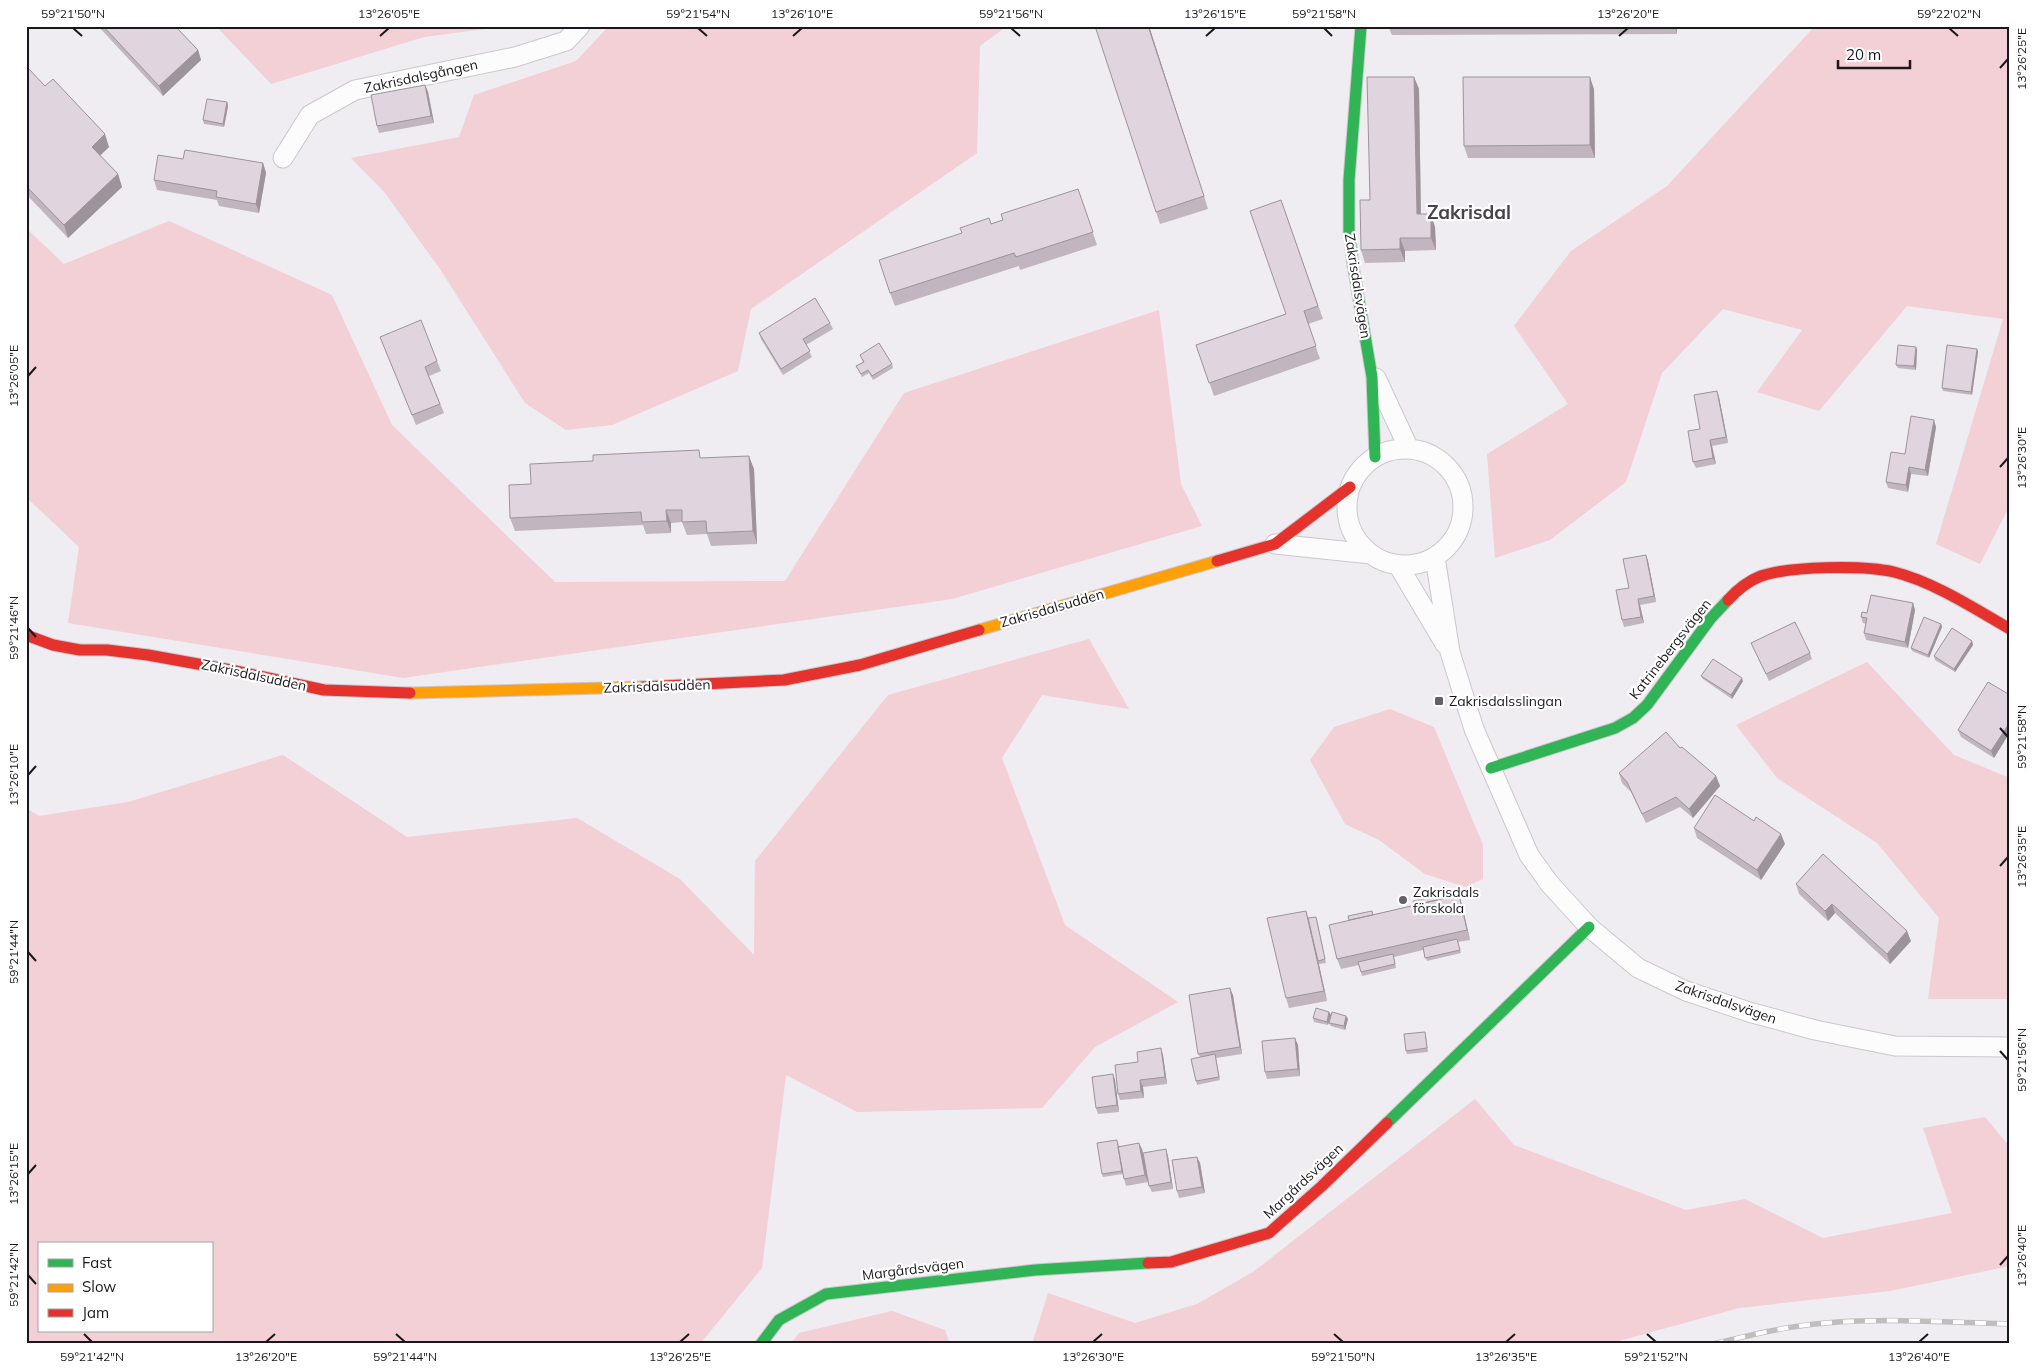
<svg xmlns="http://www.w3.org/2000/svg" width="2036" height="1370" font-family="Mulish,sans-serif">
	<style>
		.green { fill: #f3cfd6; fill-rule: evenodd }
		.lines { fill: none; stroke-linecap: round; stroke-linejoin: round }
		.street-casing { stroke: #cac8cd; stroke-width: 21 }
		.fast-casing { stroke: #cac8cd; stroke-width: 13 }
		.slow-casing { stroke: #cac8cd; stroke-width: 13 }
		.jam-casing { stroke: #cac8cd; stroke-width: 13 }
		.street { stroke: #fdfcfd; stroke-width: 19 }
		.fast { stroke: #30b455; stroke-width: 11 }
		.slow { stroke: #ff9f0a; stroke-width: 11 }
		.jam { stroke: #e5322d; stroke-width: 11 }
		.rail-casing { stroke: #bfbebf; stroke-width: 5.5 }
		.rail { stroke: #fff; stroke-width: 4; stroke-dasharray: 11; stroke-linecap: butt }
		.wall { fill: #c1b6bf }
		.shaded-wall { fill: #9d949b }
		.building { fill: #e0d4de; stroke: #9d949b }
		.ticks { fill: none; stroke: #1a181c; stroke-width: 2 }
		.poi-dot { fill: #656267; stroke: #fff; stroke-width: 2 }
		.labels { text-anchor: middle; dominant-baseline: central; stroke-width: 4.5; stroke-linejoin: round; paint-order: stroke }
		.street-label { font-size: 14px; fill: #1a181c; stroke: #fff }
		.poi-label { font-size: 14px; fill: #1a181c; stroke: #fff; text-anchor: start }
		.district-label { font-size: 19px; font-weight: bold; fill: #46434b; stroke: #fff }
		.neatline { fill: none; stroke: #1a181c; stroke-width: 2 }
		.ticks-label { font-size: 12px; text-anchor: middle; fill: #1a181c }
	</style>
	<rect width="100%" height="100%" fill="#efecf2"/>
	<path class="green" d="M216,26H507L424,37L271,84Z
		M609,26H1007L980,46L977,153L751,309L738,371L612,425L566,430L525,403L440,269L385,193L351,158L459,137L474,95L576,61Z
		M1815,26H2010V505L1980,564L1936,544L2003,319L1907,306L1819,411L1757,392L1802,330L1723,309L1662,373L1626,482L1550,540L1495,558L1487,454L1568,404L1514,326L1571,251L1667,186Z
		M169,221L332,295L392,425L555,582L785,581L904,393L1159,310L1181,484L1202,526L952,599L403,678L68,623L79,547L26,497V228L64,264Z
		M1089,639L1129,709L1042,695L1002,758L1065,925L1178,1002L1095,1047L1042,1108L857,1112L786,1075L762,1268L700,1344H26V808L39,816L128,802L283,755L407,837L577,818L680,879L754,955L755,861L888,695ZM39,1244H211V1331H39Z
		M1867,662L1954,755L2010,778V999H1928L1939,918L1877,843L1777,778L1736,725Z
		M1390,709L1434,727L1483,845V879L1465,887L1425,874L1379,840L1345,824L1310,760L1334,727Z
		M1475,1099L1514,1145L1686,1210L1745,1199L1823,1238L1952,1213L1923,1128L1985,1117L2010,1147V1266L1890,1291L1739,1308L1608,1344H1032L1048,1293L1135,1323L1197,1304L1253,1272Z
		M892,1311L945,1330L950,1344H790L799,1333Z"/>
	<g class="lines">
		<g class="street-casing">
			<path id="street" d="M283,158L310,115L355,90L515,57L566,41L580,26
				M1376,378L1409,449
				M1347 507a58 58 0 1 1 116 0a58 58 0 1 1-116 0Z
				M1275,544L1371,554
				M1435,557L1450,652L1474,729L1529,855L1549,883L1589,927L1638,968L1686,991L1749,1012L1815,1030L1895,1046L2010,1047
				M1398,565L1445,644"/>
		</g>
		<g class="fast-casing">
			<path id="fast" d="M1361,26L1349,180V231L1353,265L1372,377L1375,457
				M1491,768L1615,728L1633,718L1647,705L1711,618L1728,600
				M1387,1123L1589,927
				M761,1344L779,1320L826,1294L1035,1270L1148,1263"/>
		</g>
		<g class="slow-casing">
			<path id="slow" d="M979,630L1217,561
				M410,693L642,687"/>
		</g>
		<g class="jam-casing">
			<path id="jam" d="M1217,561L1275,544L1350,487
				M1728,600C1737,590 1748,581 1761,576C1791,566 1864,565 1894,572C1934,582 1975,609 2010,629
				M26,635L53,645L80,650H107L148,655L231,670L324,690L410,693
				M642,687L784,680L860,665L979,630
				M1148,1263L1171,1262L1269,1233L1322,1186L1387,1123"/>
		</g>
		<use href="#street" class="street"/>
		<use href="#fast" class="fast"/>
		<use href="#slow" class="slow"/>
		<use href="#jam" class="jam"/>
		<g class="rail-casing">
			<path id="rail" d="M1713,1344C1750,1335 1788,1326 1826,1323C1887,1318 1949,1322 2010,1324"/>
		</g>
		<use href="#rail" class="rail"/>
	</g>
	<path class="wall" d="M98,26H175L198,50L201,60L163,96Z
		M1149,26L1208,209L1160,224L1156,212Z
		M1388,26H1677V34L1392,35Z
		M26,70L45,86L109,147L100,156L118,174L122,187L68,238L26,194Z
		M1414,77L1419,89L1421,214L1435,227L1436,250L1405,251V262L1365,263L1361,250L1370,200Z
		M425,85L428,92L434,123L379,133L377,126Z
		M1594,89L1595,158H1468L1464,146Z
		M227,102L228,106L224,127L204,124L203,120Z
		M183,159L263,163L266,173L259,213L219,206L217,200L157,190L154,180Z
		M1078,189L1097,245L1020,270L1019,266L895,306L890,293L991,224L1003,220Z
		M1281,200L1323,319L1308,324L1320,359L1214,396L1196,345L1286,314Z
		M830,323L833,329L806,345L812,357L783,375L761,339L759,333Z
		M380,337L437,361L441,371L429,376L444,413L416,425Z
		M1916,347L1917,350L1916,370L1898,368L1896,365Z
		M1977,349L1978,352L1972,395L1943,391L1942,388Z
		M860,355L892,364L893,368L873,380L869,373L862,377L856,366L863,362Z
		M1719,397L1728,443L1712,446L1716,464L1696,468L1693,462L1700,429Z
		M1936,427L1928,476L1911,474L1908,492L1888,488L1886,482Z
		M702,458L754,469L757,544L711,546L707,534L687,535L682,522L671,523V533L646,534L643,525L515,531L510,518L531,484Z
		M1646,555L1648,561L1656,602L1640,605L1644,623L1624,627L1622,620L1629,588Z
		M1913,603L1915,610L1908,648L1866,640L1864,633L1866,624L1863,623L1861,617L1867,613Z
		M1941,624L1942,627L1929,658L1912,651L1911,648Z
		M1972,641L1973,645L1955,672L1935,660L1934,656Z
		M1751,643L1810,653L1812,659L1769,681Z
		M1701,676L1743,681L1732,699L1703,679Z
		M2010,695V732L1994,758L1961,737L1958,730Z
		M1680,748L1716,776L1720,786L1693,818L1680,807L1646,823L1631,792L1622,783L1619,773Z
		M1694,828L1785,844L1761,880L1697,838Z
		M1796,884L1911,941L1890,964L1835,913L1828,921L1799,894Z
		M1459,895L1462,905L1470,940L1458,942L1461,953L1427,961L1423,950L1394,957L1396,968L1362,976L1359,965L1341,969L1337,959L1349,920Z
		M1306,911L1308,918L1317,920L1326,963L1319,964L1327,1001L1289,1008L1286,998Z
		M1233,995L1242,1054L1216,1058L1220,1080L1197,1085L1196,1081L1200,1057L1198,1054Z
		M1329,1012L1331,1015L1328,1025L1314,1022L1313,1018Z
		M1346,1016L1348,1019L1345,1030L1331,1026L1329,1023Z
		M1426,1035L1428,1052L1407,1054L1406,1051Z
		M1298,1045L1300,1076L1267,1079L1265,1072Z
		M1163,1055L1167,1084L1143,1087L1144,1098L1120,1100L1118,1094L1138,1062Z
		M1113,1074L1115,1080L1119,1112L1098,1114L1096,1108Z
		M1118,1143L1119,1146L1142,1149L1148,1182L1126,1186L1123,1174L1103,1177L1102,1174Z
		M1168,1156L1173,1189L1152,1192L1149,1186Z
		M1197,1157L1200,1163L1205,1193L1179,1198L1177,1191Z"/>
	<path class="shaded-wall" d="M1148,26H1149L1208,209L1204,196Z
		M1675,26H1677V34Z
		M198,50L201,60L163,96L159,86Z
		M1414,77L1419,89L1421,227L1417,214Z
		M1590,77L1594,89L1595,158L1590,145Z
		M425,85L428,92L434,123L431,116Z
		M227,102L228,106L224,127L223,124Z
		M105,134L109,147L96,159L92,147Z
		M263,163L266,173L259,213L256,204Z
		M118,174L122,187L68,238L64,225Z
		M1431,214L1435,227L1436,250L1431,238Z
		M1400,238L1405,251V262L1400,249Z
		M1916,347L1917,350L1916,370L1914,366Z
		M1977,349L1978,352L1972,395L1971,392Z
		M1717,391L1719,397L1728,443L1726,437Z
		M1934,420L1936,427L1928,476L1925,470Z
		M1710,440L1712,446L1716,464L1713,458Z
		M749,456L754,469L757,544L753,531Z
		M1909,467L1911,474L1908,492L1906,485Z
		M666,510L671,523V533L667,521Z
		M1646,555L1648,561L1656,602L1654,596Z
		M1638,599L1640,605L1644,623L1641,617Z
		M1913,603L1915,610L1908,648L1905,642Z
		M1941,624L1942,627L1929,658L1928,655Z
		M1972,641L1973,645L1955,672L1954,669Z
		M1742,678L1743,681L1732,699L1731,695Z
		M2010,722V732L1994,758L1991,751Z
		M1716,776L1720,786L1693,818L1689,809Z
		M1781,834L1785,844L1761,880L1757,870Z
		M1459,895L1462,905L1470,940L1467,930Z
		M1832,904L1835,913L1828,921L1825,911Z
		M1306,911L1309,921L1327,1001L1324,991Z
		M1907,931L1911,941L1890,964L1887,954Z
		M1230,988L1233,995L1242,1054L1240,1047Z
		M1329,1012L1331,1015L1328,1025L1327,1022Z
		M1346,1016L1348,1019L1345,1030L1344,1026Z
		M1295,1038L1298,1045L1300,1076L1298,1069Z
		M1161,1048L1163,1055L1167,1084L1165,1077Z
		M1113,1074L1115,1080L1119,1112L1117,1105Z
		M1140,1080L1143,1087L1144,1098L1141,1091Z
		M1139,1143L1142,1149L1148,1182L1145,1175Z
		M1166,1149L1168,1156L1173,1189L1171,1182Z
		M1197,1157L1200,1163L1205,1193L1202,1187Z"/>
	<path class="building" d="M103,26H175L198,50L159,86Z
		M1095,26H1148L1204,196L1156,212Z
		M28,68L45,86L53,79L105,134L92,147L118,174L64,225L26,186V70Z
		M1367,77H1414L1417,214H1431V238H1400V249L1361,250L1360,200H1370Z
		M1463,77H1590V145L1464,146Z
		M425,85L431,116L377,126L371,95Z
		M207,99L227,102L223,124L203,120Z
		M185,150L263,163L256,204L216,197L217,191L154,180L158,155L183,159Z
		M1078,189L1093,232L1016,257L1014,253L890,293L879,260L962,233L960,228L989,218L991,224L1003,220L1001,214Z
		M1281,200L1318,306L1304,311L1316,346L1209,383L1196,345L1286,314L1250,211Z
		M815,298L830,323L803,339L810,351L781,369L759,333Z
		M421,320L437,361L425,367L440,404L412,415L380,337Z
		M879,343L892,364L872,376L868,370L861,374L856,366L864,362L860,355Z
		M1898,345L1916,347L1914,366L1896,365Z
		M1947,345L1977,349L1971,392L1942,388Z
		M1717,391L1726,437L1710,440L1713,458L1693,462L1688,431L1700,429L1694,395Z
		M1911,416L1934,420L1925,470L1909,467L1906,485L1886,482L1891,452L1905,454Z
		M699,450L700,458L749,456L753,531L707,533L706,521L682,522V510H666L667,521L642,522L641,512L510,518L509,485L531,484L530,464L593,461V455Z
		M1646,555L1654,596L1638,599L1641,617L1622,620L1616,590L1629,588L1623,559Z
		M1871,595L1913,603L1905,642L1864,633L1867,618L1861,617L1862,612L1867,613Z
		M1924,617L1941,624L1928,655L1911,648Z
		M1795,622L1810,653L1766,674L1751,643Z
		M1952,628L1972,641L1954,669L1934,656Z
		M1713,659L1742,678L1731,695L1701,676Z
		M1988,682L2010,695V722L1991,751L1958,730Z
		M1666,732L1680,748L1682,747L1716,776L1689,809L1676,797L1642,814L1627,782L1619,773Z
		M1715,795L1754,821L1756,817L1781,834L1757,870L1694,828Z
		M1823,854L1907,931L1887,954L1832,904L1825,911L1796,884Z
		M1459,895L1467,930L1337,959L1329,925Z
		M1436,896L1437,900L1414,905L1413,901Z
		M1306,911L1324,991L1286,998L1267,918Z
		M1372,911L1373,915L1349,920L1348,916Z
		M1316,917L1325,959L1318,961L1308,918Z
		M1457,939L1460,950L1425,958L1423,947Z
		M1393,954L1395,964L1361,972L1358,962Z
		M1230,988L1240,1047L1198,1054L1189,995Z
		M1316,1008L1329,1012L1327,1022L1313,1018Z
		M1332,1012L1346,1016L1344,1026L1329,1023Z
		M1425,1032L1427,1048L1406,1051L1404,1034Z
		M1295,1038L1298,1069L1265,1072L1262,1041Z
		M1161,1048L1165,1077L1140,1080L1141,1091L1118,1094L1115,1065L1138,1062L1137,1052Z
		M1215,1054L1219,1077L1196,1081L1191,1059Z
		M1113,1074L1117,1105L1096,1108L1092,1077Z
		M1117,1140L1122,1171L1102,1174L1097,1143Z
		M1139,1143L1145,1175L1124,1179L1118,1147Z
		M1166,1149L1171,1182L1149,1186L1143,1153Z
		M1197,1157L1202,1187L1177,1191L1172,1160Z"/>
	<path class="ticks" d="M73,28L82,36M698,28L707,36M1011,28L1020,36M1324,28L1332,36M1949,28L1958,36M380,36L389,28M793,36L802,28M1206,36L1215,28M1619,36L1628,28M2000,68L2008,59M28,376L36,367M2000,467L2008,458M28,628L36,637M2000,728L2008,737M28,775L36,766M2000,866L2008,857M28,952L36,961M2000,1051L2008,1060M28,1174L36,1165M2000,1265L2008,1256M28,1275L36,1284M84,1334L92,1342M396,1334L405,1342M1334,1334L1343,1342M1647,1334L1656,1342M266,1342L275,1334M680,1342L689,1334M1093,1342L1102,1334M1506,1342L1515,1334M1919,1342L1928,1334"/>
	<g class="poi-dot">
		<rect x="1434" y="696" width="10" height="10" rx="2.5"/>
		<circle cx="1403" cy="900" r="5"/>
	</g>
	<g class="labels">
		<g class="street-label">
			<text transform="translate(421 76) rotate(-12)">Zakrisdalsgången</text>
			<text transform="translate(1358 286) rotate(81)">Zakrisdalsvägen</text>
			<text transform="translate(1052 608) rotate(-16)">Zakrisdalsudden</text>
			<text transform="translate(1670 649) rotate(-52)">Katrinebergsvägen</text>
			<text transform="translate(254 675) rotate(12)">Zakrisdalsudden</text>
			<text transform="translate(657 686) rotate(-2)">Zakrisdalsudden</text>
			<text transform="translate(1726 1002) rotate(19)">Zakrisdalsvägen</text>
			<text transform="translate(1303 1181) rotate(-43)">Margårdsvägen</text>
			<text transform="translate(913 1269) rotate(-7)">Margårdsvägen</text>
		</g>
		<g class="poi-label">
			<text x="1449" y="701">Zakrisdalsslingan</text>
			<text x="1413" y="892">Zakrisdals<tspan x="1413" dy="16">förskola</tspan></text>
		</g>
		<g class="district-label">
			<text x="1469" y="212">Zakrisdal</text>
		</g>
	</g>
	<rect width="2036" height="1370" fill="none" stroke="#ffffff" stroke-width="55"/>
	<rect x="38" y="1242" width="175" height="90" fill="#ffffff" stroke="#a3a3a4"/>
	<rect x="48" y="1259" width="25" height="8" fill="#30b455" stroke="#a3a3a4"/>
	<text x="82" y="1268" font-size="15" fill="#1a181c">Fast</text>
	<rect x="48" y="1284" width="25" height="8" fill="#ff9f0a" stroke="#a3a3a4"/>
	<text x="82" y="1292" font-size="15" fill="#1a181c">Slow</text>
	<rect x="48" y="1309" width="25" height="8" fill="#e5322d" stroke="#a3a3a4"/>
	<text x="82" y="1318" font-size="15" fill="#1a181c">Jam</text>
	<path d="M1838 60v8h72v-8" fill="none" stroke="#1a181c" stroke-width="2.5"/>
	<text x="1846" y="60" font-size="15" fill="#1a181c" stroke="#ffffff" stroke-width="4" paint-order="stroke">20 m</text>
	<rect x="28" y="28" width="1980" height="1314" class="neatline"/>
	<g class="ticks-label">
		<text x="73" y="18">59°21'50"N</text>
		<text x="389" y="18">13°26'05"E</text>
		<text x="698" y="18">59°21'54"N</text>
		<text x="802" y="18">13°26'10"E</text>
		<text x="1011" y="18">59°21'56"N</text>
		<text x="1215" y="18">13°26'15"E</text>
		<text x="1324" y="18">59°21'58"N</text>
		<text x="1628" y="18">13°26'20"E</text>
		<text x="1949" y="18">59°22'02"N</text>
		<text transform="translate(2022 59) rotate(-90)" y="4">13°26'25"E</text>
		<text transform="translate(14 376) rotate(-90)" y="4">13°26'05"E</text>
		<text transform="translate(2022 458) rotate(-90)" y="4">13°26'30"E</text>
		<text transform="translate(14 628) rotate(-90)" y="4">59°21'46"N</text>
		<text transform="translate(2022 737) rotate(-90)" y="4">59°21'58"N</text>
		<text transform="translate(14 775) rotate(-90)" y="4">13°26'10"E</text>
		<text transform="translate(2022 857) rotate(-90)" y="4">13°26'35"E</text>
		<text transform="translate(14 952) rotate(-90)" y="4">59°21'44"N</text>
		<text transform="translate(2022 1060) rotate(-90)" y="4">59°21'56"N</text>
		<text transform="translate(14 1174) rotate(-90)" y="4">13°26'15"E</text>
		<text transform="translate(2022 1256) rotate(-90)" y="4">13°26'40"E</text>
		<text transform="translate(14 1275) rotate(-90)" y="4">59°21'42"N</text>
		<text x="92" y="1361">59°21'42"N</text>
		<text x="266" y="1361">13°26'20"E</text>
		<text x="405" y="1361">59°21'44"N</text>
		<text x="680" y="1361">13°26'25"E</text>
		<text x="1093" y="1361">13°26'30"E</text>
		<text x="1343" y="1361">59°21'50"N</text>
		<text x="1506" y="1361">13°26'35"E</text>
		<text x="1656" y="1361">59°21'52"N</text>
		<text x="1919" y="1361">13°26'40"E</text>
	</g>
</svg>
